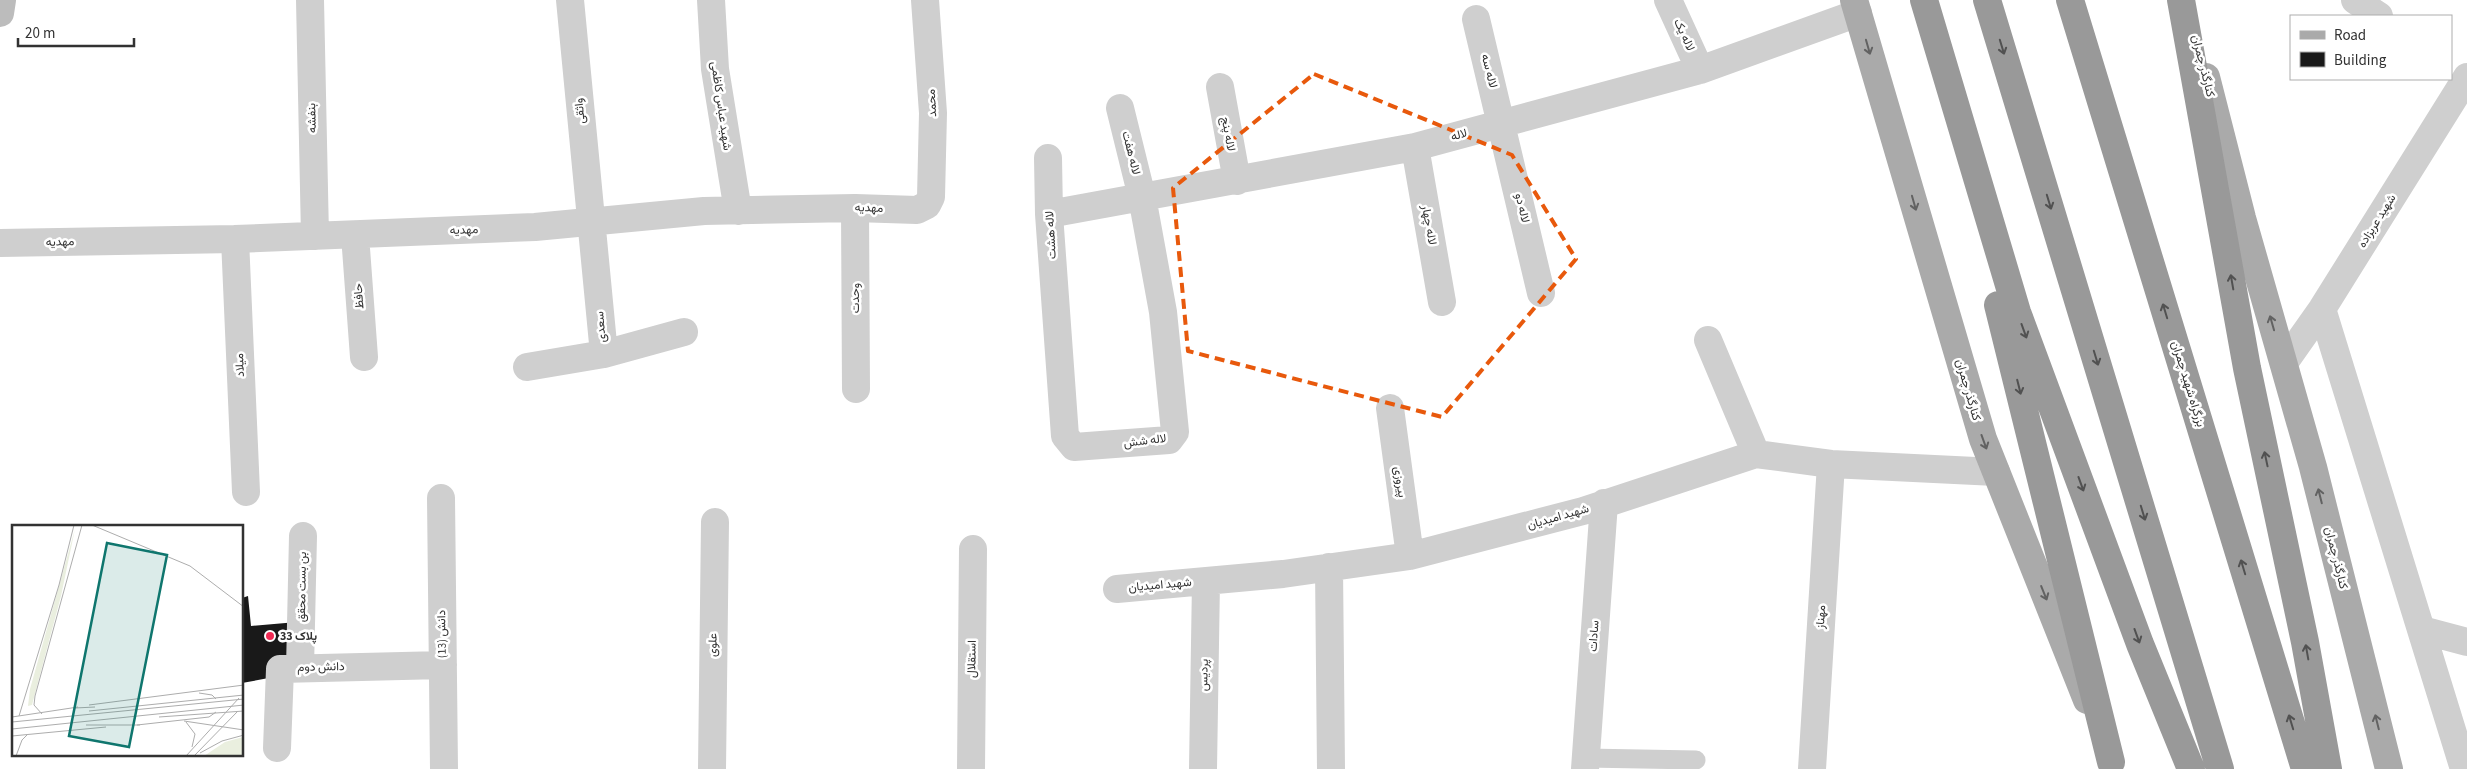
<svg xmlns="http://www.w3.org/2000/svg" width="2467" height="769" font-family="'Source Sans 3',Vazirmatn,sans-serif">
	<style>
		.building { fill: #191919 }
		.lines { fill: none; stroke-linecap: round; stroke-linejoin: round }
		.lane { stroke: #cfcfcf; stroke-width: 19 }
		.street { stroke: #cfcfcf; stroke-width: 28 }
		.secondary { stroke: #bcbcbc; stroke-width: 28 }
		.primary { stroke: #aaa; stroke-width: 28 }
		.highway { stroke: #999; stroke-width: 28 }
		.oneway { stroke: #626262 }
		.oneway2 { stroke: #515151 }
		.marked { fill: none; stroke: #e8590c; stroke-width: 4; stroke-dasharray: 10 6; stroke-linejoin: round }
		.poi-dot { fill: #f12b54; stroke: #fff; stroke-width: 2 }
		.labels { text-anchor: middle; dominant-baseline: central; stroke-width: 5; stroke-linejoin: round; paint-order: stroke }
		.street-label { font-size: 12px; fill: #323232; stroke: #fff }
		.poi-label { font-size: 12px; font-weight: bold; fill: #323232; stroke: #fff; text-anchor: start }
		.inset-road { fill: none; stroke: #adadad; stroke-width: 1 }
		.view { fill: #0f766e; fill-opacity: 0.15; stroke: #0f766e; stroke-width: 2.5 }
		.inset-edge { fill: none; stroke: #323232; stroke-width: 2.5 }
	</style>
	<rect width="100%" height="100%" fill="#fff"/>
	<path class="building" d="M248,596L251,626L297,622L296,646L274,677L242,683V598Z"/>
	<g class="lines">
		<path class="lane" d="M1586,758L1696,760"/>
		<path class="street" d="M310,0L315,236
			M711,0L715,69L738,211
			M1668,0L1700,70
			M2355,0L2379,16
			M1476,19L1541,293
			M1220,87L1237,181
			M1415,147L1442,302
			M1048,158L1049,214L1065,436L1074,447L1169,440L1175,432L1163,312L1142,197L1120,108
			M855,208L856,389
			M1049,214L1415,147L1700,70L1858,13
			M355,235L364,357
			M235,239L246,492
			M0,243L235,239L535,227L704,211L855,208L917,210L927,205L931,197L933,113L925,0
			M2322,309L2464,769
			M1708,340L1756,454
			M604,354L684,332
			M2284,363L2322,309L2467,77
			M527,367L604,354L570,0
			M1390,408L1410,556
			M441,498L444,769
			M1329,567L1331,769
			M1117,589L1283,574L1410,556L1583,511L1756,454L1831,464L1996,472
			M2422,630L2467,642
			M300,668L303,536
			M277,748L280,669L443,665
			M712,769L715,522
			M971,769L973,549
			M1203,769L1206,581
			M1585,769L1604,503
			M1812,769L1831,464"/>
		<path class="secondary" d="M0,13L2,0"/>
		<path class="primary" d="M1854,0L1983,439L2087,700
			M2206,77L2242,218L2313,467L2389,769"/>
		<path class="highway" d="M1924,0L2017,312L2140,644L2191,769
			M1987,0L2220,769
			M2070,0L2305,769
			M2181,0L2247,368L2305,642L2328,769
			M1998,305L2111,762"/>
	</g>
	<defs><path id="oneway-shaft" d="M-6 0H5M1.5-3L5.5 0L1.5 3" fill="none" stroke-width="1.6" stroke-linecap="round" stroke-linejoin="round" transform="scale(1.25)"/></defs>
	<g class="oneway">
		<use href="#oneway-shaft" transform="translate(1868 47) rotate(74)"/>
		<use href="#oneway-shaft" transform="translate(1914 203) rotate(74)"/>
		<use href="#oneway-shaft" transform="translate(2272 323) rotate(-106)"/>
		<use href="#oneway-shaft" transform="translate(1984 442) rotate(70)"/>
		<use href="#oneway-shaft" transform="translate(2320 496) rotate(-104)"/>
		<use href="#oneway-shaft" transform="translate(2044 593) rotate(68)"/>
		<use href="#oneway-shaft" transform="translate(2377 722) rotate(-104)"/>
	</g>
	<g class="oneway2">
		<use href="#oneway-shaft" transform="translate(2002 47) rotate(73)"/>
		<use href="#oneway-shaft" transform="translate(2049 202) rotate(73)"/>
		<use href="#oneway-shaft" transform="translate(2232 282) rotate(-100)"/>
		<use href="#oneway-shaft" transform="translate(2165 311) rotate(-107)"/>
		<use href="#oneway-shaft" transform="translate(2024 331) rotate(70)"/>
		<use href="#oneway-shaft" transform="translate(2096 358) rotate(73)"/>
		<use href="#oneway-shaft" transform="translate(2019 387) rotate(76)"/>
		<use href="#oneway-shaft" transform="translate(2266 459) rotate(-102)"/>
		<use href="#oneway-shaft" transform="translate(2081 484) rotate(70)"/>
		<use href="#oneway-shaft" transform="translate(2143 513) rotate(73)"/>
		<use href="#oneway-shaft" transform="translate(2243 567) rotate(-107)"/>
		<use href="#oneway-shaft" transform="translate(2137 636) rotate(70)"/>
		<use href="#oneway-shaft" transform="translate(2307 652) rotate(-100)"/>
		<use href="#oneway-shaft" transform="translate(2291 722) rotate(-107)"/>
	</g>
	<path class="marked" d="M1314,74L1512,155L1576,259L1442,417L1188,351L1173,188Z"/>
	<circle class="poi-dot" cx="270" cy="636" r="5"/>
	<g class="labels">
		<g class="street-label">
			<text transform="translate(1684 35) rotate(65)">لاله یک</text>
			<text transform="translate(2203 66) rotate(76)">کنارگذر چمران</text>
			<text transform="translate(1489 71) rotate(76)">لاله سه</text>
			<text transform="translate(932 103) rotate(-93)">محمد</text>
			<text transform="translate(721 106) rotate(82)">شهید عباس کاظمی</text>
			<text transform="translate(580 111) rotate(-96)">واثقی</text>
			<text transform="translate(312 118) rotate(-91)">بنفشه</text>
			<text transform="translate(1228 134) rotate(80)">لاله پنج</text>
			<text transform="translate(1459 135) rotate(-15)">لاله</text>
			<text transform="translate(1131 153) rotate(76)">لاله هفت</text>
			<text transform="translate(869 208) rotate(2)">مهدیه</text>
			<text transform="translate(1522 208) rotate(77)">لاله دو</text>
			<text transform="translate(2377 221) rotate(-58)">شهید عربزاده</text>
			<text transform="translate(1429 225) rotate(80)">لاله چهار</text>
			<text transform="translate(464 230) rotate(-2)">مهدیه</text>
			<text transform="translate(1051 235) rotate(-93)">لاله هشت</text>
			<text transform="translate(60 242) rotate(-1)">مهدیه</text>
			<text transform="translate(359 296) rotate(-94)">حافظ</text>
			<text transform="translate(855 298) rotate(-90)">وحدت</text>
			<text transform="translate(601 327) rotate(-95)">سعدی</text>
			<text transform="translate(240 365) rotate(-92)">میلاد</text>
			<text transform="translate(2188 384) rotate(73)">بزرگراه شهید چمران</text>
			<text transform="translate(1968 390) rotate(74)">کنارگذر چمران</text>
			<text transform="translate(1145 441) rotate(-7)">لاله شش</text>
			<text transform="translate(1400 482) rotate(82)">پیروزی</text>
			<text transform="translate(1558 517) rotate(-16)">شهید امیدیان</text>
			<text transform="translate(2336 558) rotate(76)">کنارگذر چمران</text>
			<text transform="translate(1160 585) rotate(-5)">شهید امیدیان</text>
			<text transform="translate(302 587) rotate(-89)">بن بست محقق</text>
			<text transform="translate(1821 617) rotate(-86)">مهناز</text>
			<text transform="translate(442 634) rotate(-91)">دانش (13)</text>
			<text transform="translate(1594 636) rotate(-86)">سادات</text>
			<text transform="translate(713 645) rotate(-89)">علوی</text>
			<text transform="translate(972 659) rotate(-89)">استقلال</text>
			<text transform="translate(321 667) rotate(-1)">دانش دوم</text>
			<text transform="translate(1204 675) rotate(-89)">پردیس</text>
		</g>
		<g class="poi-label">
			<text x="280" y="636">پلاک 33</text>
		</g>
	</g>
	<g transform="translate(12 525)">
		<rect width="231" height="231" fill="#fff"/>
		<path d="M63,4L49,71L20,180L16,181L18,164ZM231,212V231H192L213,217Z" fill="#eaefdf"/>
		<path class="inset-road" d="M80,0L178,41L232,82M187,168L200,170L204,174M77,180L232,160M63,183L83,182M77,186L232,170M30,189L22,180L23,171L70,0M7,191L47,60L62,0M0,192L66,182M147,192L232,186M172,196L232,205M0,197L232,174M174,197L183,209L180,222M74,200H128M125,200L197,192L204,187M0,204L232,180M0,211L94,202M188,228L210,216L232,210M4,231L10,215L15,210M174,231L227,173M182,231L226,186"/>
		<path class="view" d="M95,18L155,30L117,222L57,211Z"/>
		<rect width="231" height="231" class="inset-edge"/>
	</g>
	<rect x="2290" y="15" width="162" height="65" fill="#ffffff" stroke="#adadad"/>
	<rect x="2300" y="31" width="25" height="8" fill="#aaaaaa" stroke="#adadad"/>
	<text x="2334" y="40" font-size="15" fill="#323232">Road</text>
	<rect x="2300" y="52" width="25" height="15" fill="#191919" stroke="#adadad"/>
	<text x="2334" y="65" font-size="15" fill="#323232">Building</text>
	<path d="M18 38v8h116v-8" fill="none" stroke="#323232" stroke-width="2.5"/>
	<text x="25" y="38" font-size="15" fill="#323232" stroke="#ffffff" stroke-width="4" paint-order="stroke">20 m</text>
</svg>
